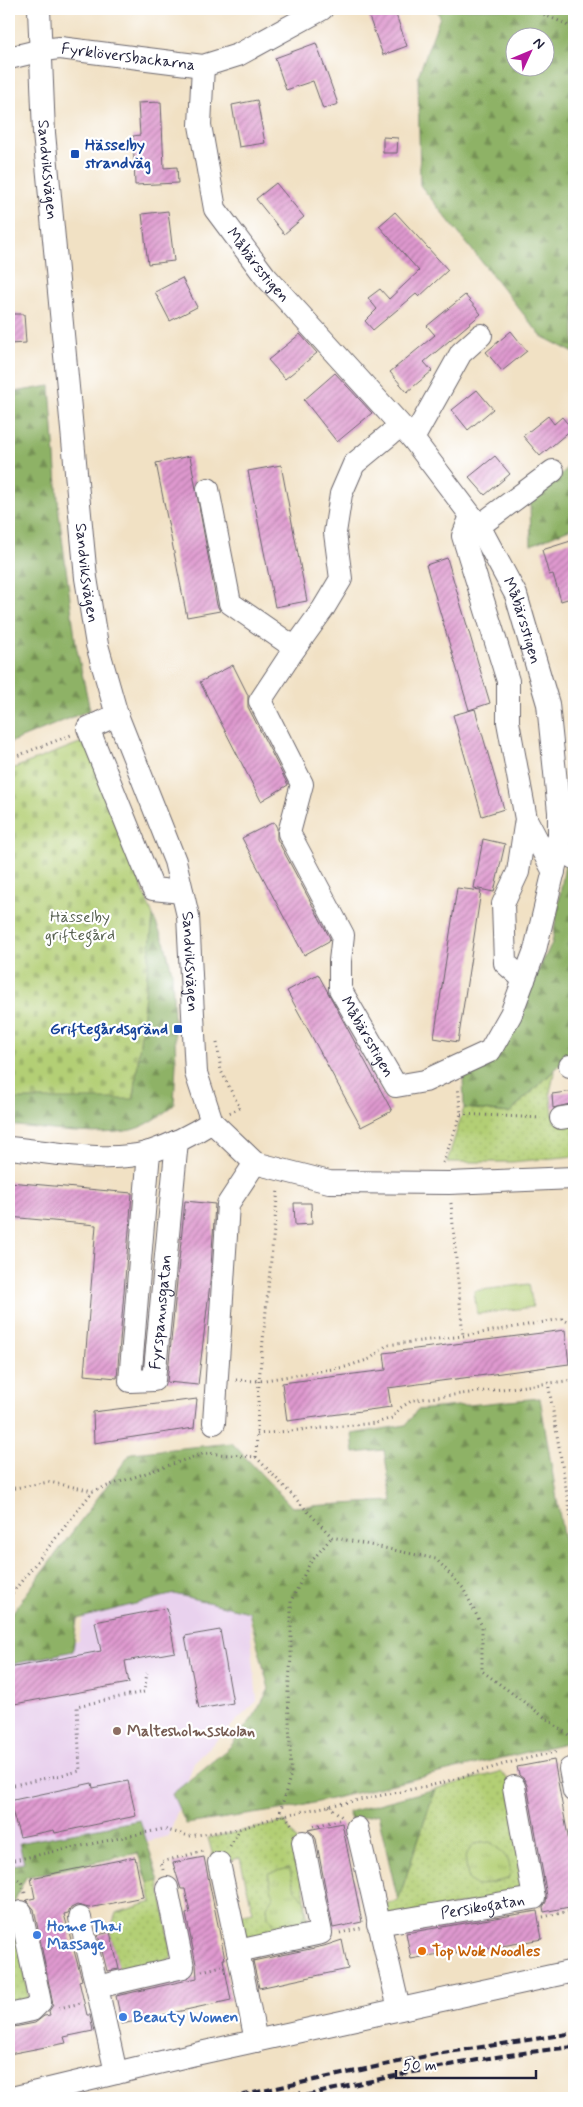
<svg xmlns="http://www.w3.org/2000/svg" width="583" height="2107" font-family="Mynerve,sans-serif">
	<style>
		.built { fill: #e9d2ee }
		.grass { fill: url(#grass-dots); stroke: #6a7858 }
		.forest { fill: url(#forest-firs); stroke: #586a50; fill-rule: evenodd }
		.cemetery { fill: url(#cemetery-stones); stroke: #6a7858 }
		.park { fill: url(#park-tufts); stroke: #6a7858 }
		.garden { fill: #b3cf75; stroke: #6a7858 }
		.building { fill: url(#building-hatch) }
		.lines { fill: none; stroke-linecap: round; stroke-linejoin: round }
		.minor-casing { stroke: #6a656b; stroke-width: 24 }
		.path { stroke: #6a656b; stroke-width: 3; stroke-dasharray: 1 4; stroke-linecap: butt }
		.minor { stroke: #fff; stroke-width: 22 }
		.rail { stroke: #22223b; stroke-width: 4; stroke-dasharray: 8 4; stroke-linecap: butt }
		.transit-dot { fill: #1a4fb4; stroke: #fff; stroke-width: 2 }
		.education-dot { fill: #8d6e63; stroke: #fff; stroke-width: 2 }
		.shop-dot { fill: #3f7fe0; stroke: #fff; stroke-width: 2 }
		.food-dot { fill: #e8710a; stroke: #fff; stroke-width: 2 }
		.labels { text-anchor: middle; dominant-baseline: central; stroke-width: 4.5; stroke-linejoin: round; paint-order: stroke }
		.street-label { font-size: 16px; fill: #22223b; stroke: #fff }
		.transit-label { font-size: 16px; font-weight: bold; fill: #164399; stroke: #fff; text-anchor: start }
		.park-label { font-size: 16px; fill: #555f4f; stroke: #fff }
		.education-label { font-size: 16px; font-weight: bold; fill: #785e54; stroke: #fff; text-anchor: start }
		.shop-label { font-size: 16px; font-weight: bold; fill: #366cbe; stroke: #fff; text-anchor: start }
		.food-label { font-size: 16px; font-weight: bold; fill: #c56008; stroke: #fff; text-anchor: start }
	</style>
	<defs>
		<pattern id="grass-dots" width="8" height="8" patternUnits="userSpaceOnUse" patternTransform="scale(1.25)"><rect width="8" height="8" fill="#b3cf75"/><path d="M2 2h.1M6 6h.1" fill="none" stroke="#9ab166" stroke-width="1.8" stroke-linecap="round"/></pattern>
		<pattern id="forest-firs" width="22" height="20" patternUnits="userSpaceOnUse" patternTransform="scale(1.25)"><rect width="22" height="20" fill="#8eb266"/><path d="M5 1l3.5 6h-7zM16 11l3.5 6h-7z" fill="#749055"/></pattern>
		<pattern id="cemetery-stones" width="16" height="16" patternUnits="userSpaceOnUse" patternTransform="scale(1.25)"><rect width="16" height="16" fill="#b3cf75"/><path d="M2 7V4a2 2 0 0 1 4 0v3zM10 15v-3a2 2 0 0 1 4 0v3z" fill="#9ab166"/></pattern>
		<pattern id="park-tufts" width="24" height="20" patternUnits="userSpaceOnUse" patternTransform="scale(1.25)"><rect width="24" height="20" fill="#b3cf75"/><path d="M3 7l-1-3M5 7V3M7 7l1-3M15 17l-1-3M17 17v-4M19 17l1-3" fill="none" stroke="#9ab166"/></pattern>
		<pattern id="building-hatch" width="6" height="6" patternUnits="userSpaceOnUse" patternTransform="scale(1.25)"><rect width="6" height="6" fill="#df99cf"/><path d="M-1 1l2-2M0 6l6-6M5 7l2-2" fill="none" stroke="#b47ca9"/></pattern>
	</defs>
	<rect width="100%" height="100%" fill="#fff"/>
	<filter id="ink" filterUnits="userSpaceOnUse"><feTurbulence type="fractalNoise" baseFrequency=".02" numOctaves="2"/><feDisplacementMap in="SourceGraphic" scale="10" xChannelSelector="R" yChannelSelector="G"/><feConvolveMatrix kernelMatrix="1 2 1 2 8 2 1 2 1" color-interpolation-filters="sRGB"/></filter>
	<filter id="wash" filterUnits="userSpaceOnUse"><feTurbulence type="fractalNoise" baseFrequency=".0096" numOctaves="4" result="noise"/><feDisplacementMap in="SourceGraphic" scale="20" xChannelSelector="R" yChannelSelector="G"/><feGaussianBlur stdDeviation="1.12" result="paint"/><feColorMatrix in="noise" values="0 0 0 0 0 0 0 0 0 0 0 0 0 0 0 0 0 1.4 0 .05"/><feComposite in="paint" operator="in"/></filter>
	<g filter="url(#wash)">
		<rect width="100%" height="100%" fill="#f1e1c4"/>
		<path class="built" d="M242,1537L257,1701L194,1762L169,1836L9,1875V1660L79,1641L88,1584Z"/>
		<path class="grass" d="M555,1070L550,1092L554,1121L574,1124V1156L512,1162H447L464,1108L509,1113Z
			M500,1772L509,1780L523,1888L513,1896L387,1917L384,1904L398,1901L435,1789Z
			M285,1822L299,1845L308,1924L300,1931L249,1942L236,1916L253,1912L240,1858L215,1863L208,1838Z
			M159,1881L172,1956L162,1967L119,1971L110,1932L116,1913L152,1902L148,1883Z
			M19,1931L29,2004L9,2009V1933Z"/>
		<path class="forest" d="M437,9H574V353L541,336L420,185L418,76L440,17ZM516,38H546V68H516Z
			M50,386L59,514L76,645L90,710L9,743V393Z
			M574,454V527L531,545L530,501L564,472Z
			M574,810V1059L565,1060L509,1113L464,1108L463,1078L495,1057L552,943Z
			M153,916L165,944L172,972L176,1063L174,1105C161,1115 148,1126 131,1130C96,1137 45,1129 9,1125V1099L134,1098Z
			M540,1398L569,1571L574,1617V1743L569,1742L293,1808L186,1824L172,1794L230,1747L254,1716L269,1689L249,1612L174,1594L77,1619L73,1651L9,1665V1617L131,1453L232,1443L292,1507L392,1501L384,1450L354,1453L352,1434L406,1425L417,1410Z
			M435,1789L398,1901L378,1814L351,1820L348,1812Z
			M140,1820L159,1881L148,1883L138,1853L26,1877L14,1902L19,1931L9,1933V1866L24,1863L19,1843Z"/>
		<path class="cemetery" d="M85,741L153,916L134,1099H9V770Z"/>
		<path class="park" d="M490,1842C502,1852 515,1861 508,1879L476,1886L468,1879L465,1856L474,1844Z
			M290,1868C291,1874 292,1882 295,1888C296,1892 300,1893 302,1897C309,1908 306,1922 293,1926C282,1930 276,1924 268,1917L267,1906L273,1897L268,1873Z"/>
		<path class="garden" d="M529,1284L533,1307L477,1314L474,1291Z"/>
		<g id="blocks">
			<path class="building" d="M366,9H394L407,46L383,55Z
				M316,43L338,104L323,109L313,81L286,90L275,58Z
				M257,100L265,143L239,147L232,105Z
				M161,102L164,168L177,167L178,183L135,185L133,136L140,135L138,103Z
				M383,137L398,138L397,153H383Z
				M276,183L304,217L284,234L256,199Z
				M168,211L174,261L148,264L142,214Z
				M395,212L448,270L419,297L416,294L373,330L365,321L377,309L368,298L380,289L389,299L419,271L379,226Z
				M182,278L197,307L170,321L155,292Z
				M465,295L481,314L424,362L432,371L407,392L390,372L435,335L427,326Z
				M9,314H24L26,343L9,344Z
				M511,331L527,351L502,371L486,352Z
				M300,334L317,353L285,379L268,360Z
				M335,373L372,413L337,442L304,400Z
				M477,390L493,409L468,430L452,410Z
				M548,416L554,424L562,417L572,429L540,456L523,436Z
				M190,456L217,605L220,611L187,617L156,463Z
				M495,456L510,474L485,495L469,477Z
				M281,465L307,601L275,607L248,471Z
				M574,540V597L561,601L553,574L549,575L542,550Z
				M447,558L490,703L469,710L426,565Z
				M233,665L248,695V707L288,785L261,801L200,682Z
				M475,709L504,809L482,816L453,715Z
				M274,822L277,828V839L330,938L329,941L304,955L242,838Z
				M483,839L505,844L494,892L474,888Z
				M457,888L481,891L458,1042L434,1038Z
				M318,974L392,1111L361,1127L287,991Z
				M574,1091V1103L553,1108L552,1094Z
				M9,1182L132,1193L117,1378L84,1375L96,1225L9,1217Z
				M185,1201L215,1204L210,1283L198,1385L167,1382Z
				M294,1203H311L312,1224L295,1225Z
				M565,1330L569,1364L388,1388L391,1407L287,1421L282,1383L386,1370L384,1353Z
				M197,1399L194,1428L94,1443L93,1412Z
				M167,1608L175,1652L125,1661L129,1683L9,1705V1668L101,1651L95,1622Z
				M220,1630L233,1703L199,1709L185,1636Z
				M554,1760L574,1869V1906L544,1912L543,1907L546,1902L547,1896L527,1785L524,1779L519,1775L517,1767Z
				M128,1781L136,1816L55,1833L54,1830L20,1837L9,1801L92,1783L93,1788Z
				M342,1823L362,1922L333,1928L316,1839L313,1834L308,1830Z
				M135,1857L143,1897L89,1908L77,1905L71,1908L68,1913L64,1914L82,1980L79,1981L87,2015H90L93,2031L64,2037L66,2043L9,2054V2028L35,2023L44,2016L50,2015L49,2011L53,2005L34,1909L26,1900L35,1898L31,1878Z
				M204,1857L225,1959H223L231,2000L122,2024L116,1996L197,1978L196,1964L186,1914L190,1913L185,1889H181L173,1863Z
				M537,1911L542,1939L456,1954V1951L411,1959L406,1933Z
				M110,1932L119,1969L107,1971L98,1935Z
				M342,1940L348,1969L259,1988L253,1961L324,1946Z"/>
		</g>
	</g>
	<g filter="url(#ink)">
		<use href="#blocks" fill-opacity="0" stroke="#6a656b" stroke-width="1"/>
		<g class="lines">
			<g class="minor-casing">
				<g id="minor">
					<path id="s1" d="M39,9L44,133L86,578L97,645L117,715L175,861L188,916L196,1073L212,1122L255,1163L329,1182L449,1183L574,1178"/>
					<path id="s2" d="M9,58L42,50L60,48L203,66L238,55L322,9"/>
					<path id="s3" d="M203,66L200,125L215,209L265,276L413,439L479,526L516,595L548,704L559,812V849L574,858"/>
					<path d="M413,439L461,353L481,335"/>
					<path d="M208,489L230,603L295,648L323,609L341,579L335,533L341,494L354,464L400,426"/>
					<path d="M471,516L463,536L508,681V722L526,819L518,872L503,904L505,963L524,980"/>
					<path d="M479,526L553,471"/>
					<path id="s4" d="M295,648L260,701L302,784L289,833L343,935L340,961V989L396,1086L425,1081L490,1051L511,1014L535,950L559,849"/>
					<path d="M117,715L88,728L153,889L182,892"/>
					<path d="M526,819L554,872"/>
					<path d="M570,1066H574"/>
					<path d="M561,1118L574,1116"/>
					<path d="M9,1148C52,1152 108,1164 150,1152C172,1145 193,1134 212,1122"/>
					<path id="s5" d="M149,1152L130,1381L154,1380L177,1141"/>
					<path d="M214,1423L228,1204L255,1163"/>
					<path d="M570,1769L574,1791"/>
					<path d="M357,1828L399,2009"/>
					<path d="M219,1863L238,1951"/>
					<path d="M80,1918L97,1987"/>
					<path id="s6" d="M378,1924L534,1898L514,1787"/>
					<path d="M9,2015L32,2010L40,2002L21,1912"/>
					<path d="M256,2041L238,1951L321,1933L303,1842"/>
					<path d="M116,2073L97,1987L183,1967L167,1888"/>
					<path d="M12,2098L191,2055L574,1971"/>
				</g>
			</g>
			<path class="path" d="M530,9L564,23L574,31
				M9,759L71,735
				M217,1043L221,1071L240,1108L229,1113
				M461,1114L541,1118
				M443,1163L461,1114L458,1087
				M451,1203L463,1336
				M236,1380L259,1381L345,1367L370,1359L387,1345L463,1336L562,1319L574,1325
				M548,1382L574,1535
				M257,1434L376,1423L392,1418L400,1408L413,1400L574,1380
				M256,1457L332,1537L436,1559L463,1588L482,1626V1671L574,1739
				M9,1489L49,1482L93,1491L205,1453L256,1457L259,1381L278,1189
				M9,1597L93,1491
				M9,1786L80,1771L77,1706L144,1692L147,1673
				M329,1806L342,1817
				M285,1815L292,1825
				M279,1816L291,1773L288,1692L291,1658V1601L310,1563L332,1537
				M314,1826L339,1820
				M230,1846L239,1830
				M9,1861L163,1829L189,1836L239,1829L279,1816L438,1784L508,1763L559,1751
				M163,1870L161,1862L203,1851
				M9,1875L21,1881L25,1893
				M543,1917L574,1910
				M340,1933L361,1928
				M202,1971L222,1966
				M59,2008L81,2003"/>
			<use href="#minor" class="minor"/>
			<path class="rail" d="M230,2098L436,2054L574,2033
				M264,2098L301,2093
				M295,2098C388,2077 480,2056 574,2047"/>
		</g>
	</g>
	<g class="transit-dot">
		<rect x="70" y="149" width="10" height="10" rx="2.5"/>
		<rect x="173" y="1024" width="10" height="10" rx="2.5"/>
	</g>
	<circle class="education-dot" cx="117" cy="1731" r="5"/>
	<g class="shop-dot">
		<circle cx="37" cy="1935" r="5"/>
		<circle cx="123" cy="2017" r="5"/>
	</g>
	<circle class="food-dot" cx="422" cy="1951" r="5"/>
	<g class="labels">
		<g class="street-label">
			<text stroke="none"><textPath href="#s2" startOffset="121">Fyrklöversbackarna</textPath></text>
			<text stroke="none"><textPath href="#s1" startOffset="161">Sandviksvägen</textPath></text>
			<text stroke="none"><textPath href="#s3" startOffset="215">Måbärsstigen</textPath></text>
			<text stroke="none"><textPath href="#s1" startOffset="566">Sandviksvägen</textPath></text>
			<text stroke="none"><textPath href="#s3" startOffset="662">Måbärsstigen</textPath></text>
			<text stroke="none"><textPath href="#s1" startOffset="971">Sandviksvägen</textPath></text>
			<text stroke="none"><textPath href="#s4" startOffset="432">Måbärsstigen</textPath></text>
			<text stroke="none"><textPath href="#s5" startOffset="322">Fyrspannsgatan</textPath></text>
			<text stroke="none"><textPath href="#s6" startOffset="106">Persikogatan</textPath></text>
		</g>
		<g class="transit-label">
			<text x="85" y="145">Hässelby<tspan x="85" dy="18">strandväg</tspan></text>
			<text x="168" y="1029" text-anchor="end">Griftegårdsgränd</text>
		</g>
		<g class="park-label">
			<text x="80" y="917">Hässelby<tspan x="80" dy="18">griftegård</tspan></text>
		</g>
		<g class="education-label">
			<text x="127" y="1731">Maltesholmsskolan</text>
		</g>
		<g class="shop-label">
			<text x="47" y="1926">Home Thai<tspan x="47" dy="18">Massage</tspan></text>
			<text x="133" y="2017">Beauty Women</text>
		</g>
		<g class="food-label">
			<text x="432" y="1951">Top Wok Noodles</text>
		</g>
	</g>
	<rect width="583" height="2107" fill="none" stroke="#fff" stroke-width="30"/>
	<g transform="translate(530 52) rotate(46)"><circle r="24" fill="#ffffff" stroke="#a7a7b1"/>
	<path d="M0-4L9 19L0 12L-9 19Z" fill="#b5179e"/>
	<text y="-8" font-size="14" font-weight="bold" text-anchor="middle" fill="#22223b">N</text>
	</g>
	<path d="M396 2070v8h140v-8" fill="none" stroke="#22223b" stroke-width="2.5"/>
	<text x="403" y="2070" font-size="15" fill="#22223b" stroke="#ffffff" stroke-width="4" paint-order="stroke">50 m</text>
</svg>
